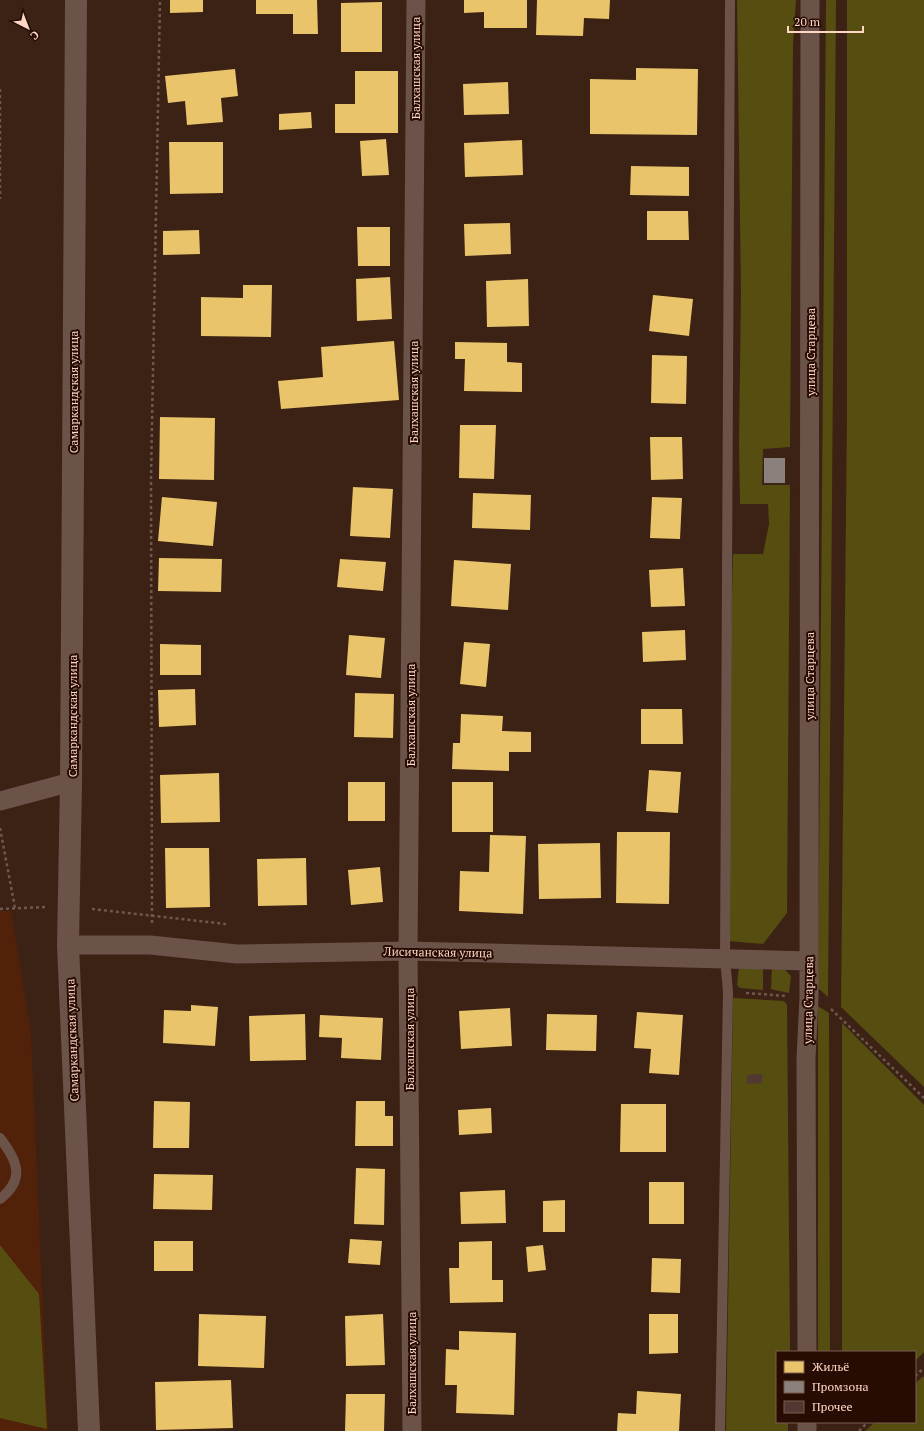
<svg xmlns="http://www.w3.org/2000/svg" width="924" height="1431" font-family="'PT Serif',serif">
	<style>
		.built { fill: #522109 }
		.green { fill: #564d11 }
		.homes { fill: #e9c46a }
		.industry { fill: #8a817c }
		.building { fill: #523832 }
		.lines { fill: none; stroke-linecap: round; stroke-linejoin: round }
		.path { stroke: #6e584d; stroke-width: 2.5; stroke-dasharray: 3 3; stroke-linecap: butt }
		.service { stroke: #6b5349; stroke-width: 10 }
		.minor { stroke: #6b5349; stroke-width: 19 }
		.tertiary { stroke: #6b5349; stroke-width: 22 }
		.labels { text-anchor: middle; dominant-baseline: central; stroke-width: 4; stroke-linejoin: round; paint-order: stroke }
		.street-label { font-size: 12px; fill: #fdd6c6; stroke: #260c03 }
	</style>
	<rect width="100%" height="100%" fill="#3c2215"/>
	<path class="built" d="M0,911H11L31,1033L48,1431H0Z"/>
	<path class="green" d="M737,0H796L793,44L790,447L763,449L762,485H790L787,913L763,944L729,941L730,669L733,554H763L769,524L768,504H740L739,443L741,292Z
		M826,0H836L828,997L818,988Z
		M847,0H924V1087L841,1007L847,415Z
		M772,965L785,970L791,976L789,993L771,989Z
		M739,966L763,968V990L740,988L737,985Z
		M733,998L784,1001L787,1005L790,1345V1352H777V1422H788V1431H726Z
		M818,1006L829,1013L830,1352H818Z
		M842,1023L924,1105V1352L915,1361V1352H842Z
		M0,1245L39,1294L47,1429L0,1418Z
		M922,1377H924V1431H865L875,1422H915V1384Z"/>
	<path class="homes" d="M170,0H203V12L170,13Z
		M256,0H317L318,34H293V14H256Z
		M464,0H527V28H484V12L464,13Z
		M537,0H610L609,19L584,18L583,36L536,35Z
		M382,2V52H341V3Z
		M636,68L698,69L697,135L590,134V79L636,80Z
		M235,69L238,96L221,98L223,122L187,125L185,101L168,103L165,76Z
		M355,71H398V133H335V104H355Z
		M508,82L509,114L464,115L463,84Z
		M311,112L312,128L279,130V114Z
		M386,139L389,175L362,176L360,141Z
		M522,140L523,175L465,177L464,143Z
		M169,142H223V193L170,194Z
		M631,166L689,167V196L630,195Z
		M647,211H688L689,240H647Z
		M510,223L511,254L465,256L464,224Z
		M357,227H390V266H358Z
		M199,230L200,254L163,255V231Z
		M390,277L392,319L357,321L356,279Z
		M528,279L529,326L487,327L486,281Z
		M243,285H272L271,337L201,336V297L243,298Z
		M653,295L693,299L689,336L649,331Z
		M394,341L399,400L281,409L278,381L323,377L321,347Z
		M455,342L507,343V362L522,363V392L464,391L465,359H455Z
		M652,355L687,356L686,404L651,403Z
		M160,417L215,418L214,480L159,479Z
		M460,425H496L494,479L459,478Z
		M650,437H682L683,479L651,480Z
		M353,487L393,489L390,538L350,536Z
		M473,493L531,495L530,530L472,528Z
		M162,497L217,502L213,546L158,541Z
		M652,497L682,498L680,539L650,538Z
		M159,558L222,559L221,592L158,591Z
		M340,559L386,562L383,591L337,587Z
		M454,560L511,564L508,610L451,606Z
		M683,568L685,606L651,607L649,570Z
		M685,630L686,660L643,662L642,632Z
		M349,635L385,638L381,678L346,675Z
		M464,642L490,644L486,687L460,684Z
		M160,644L201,645V675H160Z
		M195,689L196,725L159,727L158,690Z
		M355,693L394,694L393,738L354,737Z
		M641,709H682L683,744H641Z
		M461,714L503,716L502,731L531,732V752H509V771L452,769L453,743H460Z
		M649,770L681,772L678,813L646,811Z
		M219,773L220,822L161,823L160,775Z
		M348,782H385V821H348Z
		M452,782H493V832H452Z
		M617,832H670L669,904L616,903Z
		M490,835L526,836L523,914L459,911L460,871L489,872Z
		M600,843L601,898L539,899L538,844Z
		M165,848H209L210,907L166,908Z
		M306,858L307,905L258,906L257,859Z
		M380,867L383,902L351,905L348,870Z
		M191,1005L218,1007L215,1046L163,1043L164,1010L191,1011Z
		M510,1008L512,1046L461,1049L459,1011Z
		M637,1012L683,1015L679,1075L649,1073L651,1049L634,1048Z
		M305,1014L306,1060L250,1061L249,1016Z
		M547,1014L597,1015L596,1051L546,1050Z
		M320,1015L383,1018L381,1060L341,1058L342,1038L319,1037Z
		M154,1101L190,1102L189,1148H153Z
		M356,1101H385V1116H393V1146H355Z
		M621,1104H666V1152H620Z
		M491,1108L492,1133L459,1135L458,1110Z
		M356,1168L385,1169L384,1225L354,1224Z
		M154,1174L213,1175L212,1210L153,1209Z
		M649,1182H684V1224H649Z
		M505,1190L506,1223L461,1224L460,1192Z
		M565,1200V1232H543V1201Z
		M350,1239L382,1241L380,1265L348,1263Z
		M154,1241H193V1271H154Z
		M492,1241V1280H503V1302L450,1303L449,1268H459V1242Z
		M543,1245L546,1270L528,1272L526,1247Z
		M652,1258L681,1259L680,1293L651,1292Z
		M199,1314L266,1316L264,1368L198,1366Z
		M383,1314L385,1365L346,1366L345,1316Z
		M649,1314H678V1353L649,1354Z
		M459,1331L516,1333L514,1415L456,1413L457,1385H445L446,1349L459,1350Z
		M231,1380L233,1428L156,1430L155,1382Z
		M637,1391L681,1394L679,1431H617L618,1413L636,1414Z
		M346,1394H385L384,1431H345Z"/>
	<path class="industry" d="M764,458H785V483H764Z"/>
	<path class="building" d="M762,1074V1083L747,1084V1075Z"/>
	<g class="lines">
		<path class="path" d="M0,89V199
			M0,828L15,908
			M0,909L45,907
			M92,909L226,924
			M152,923L151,478L160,0
			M746,993L787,996
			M831,1009L924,1098
			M915,1376L924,1368
			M859,1431L868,1422"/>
		<path class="service" d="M0,1138C17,1160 26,1179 0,1199
			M720,1431L728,992L725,959L730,0"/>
		<path class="minor" d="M0,801L71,782
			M68,945H150L237,954L408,951L809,961
			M807,1352L806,1058L809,998L810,0
			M412,1431L408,951L416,0
			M807,1431V1422"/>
		<path class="tertiary" d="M76,0L71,782L68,945L89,1431"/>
	</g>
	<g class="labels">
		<g class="street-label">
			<text transform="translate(415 68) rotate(-90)">Балхашская улица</text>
			<text transform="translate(810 352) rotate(-90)">улица Старцева</text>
			<text transform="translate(73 392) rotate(-90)">Самаркандская улица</text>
			<text transform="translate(413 392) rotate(-90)">Балхашская улица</text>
			<text transform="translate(809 676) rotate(-90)">улица Старцева</text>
			<text transform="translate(410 715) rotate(-90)">Балхашская улица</text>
			<text transform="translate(72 716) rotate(-90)">Самаркандская улица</text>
			<text transform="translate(438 952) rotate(1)">Лисичанская улица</text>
			<text transform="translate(808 1000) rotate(-89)">улица Старцева</text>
			<text transform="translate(409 1039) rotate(-90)">Балхашская улица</text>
			<text transform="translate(72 1040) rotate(-92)">Самаркандская улица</text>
			<text transform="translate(411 1363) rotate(-90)">Балхашская улица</text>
		</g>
	</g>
	<rect x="776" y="1351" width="140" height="72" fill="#260c03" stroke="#7c5d51"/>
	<rect x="784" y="1361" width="20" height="12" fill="#e9c46a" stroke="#7c5d51"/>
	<text x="812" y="1371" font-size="12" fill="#fdd6c6">Жильё</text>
	<rect x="784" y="1381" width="20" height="12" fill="#8a817c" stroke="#7c5d51"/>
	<text x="812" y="1391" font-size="12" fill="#fdd6c6">Промзона</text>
	<rect x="784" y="1401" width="20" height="12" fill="#523832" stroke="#7c5d51"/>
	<text x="812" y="1411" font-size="12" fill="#fdd6c6">Прочее</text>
	<g transform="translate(28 28) rotate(138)" stroke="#260c03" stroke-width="3" paint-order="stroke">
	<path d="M0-3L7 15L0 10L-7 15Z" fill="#fdd6c6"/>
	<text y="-6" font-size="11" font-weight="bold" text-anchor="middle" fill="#fdd6c6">С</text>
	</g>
	<path d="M788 26v6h75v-6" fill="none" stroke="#fdd6c6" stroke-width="2"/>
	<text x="794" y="26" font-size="12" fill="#fdd6c6" stroke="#260c03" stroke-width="3" paint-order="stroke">20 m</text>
</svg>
